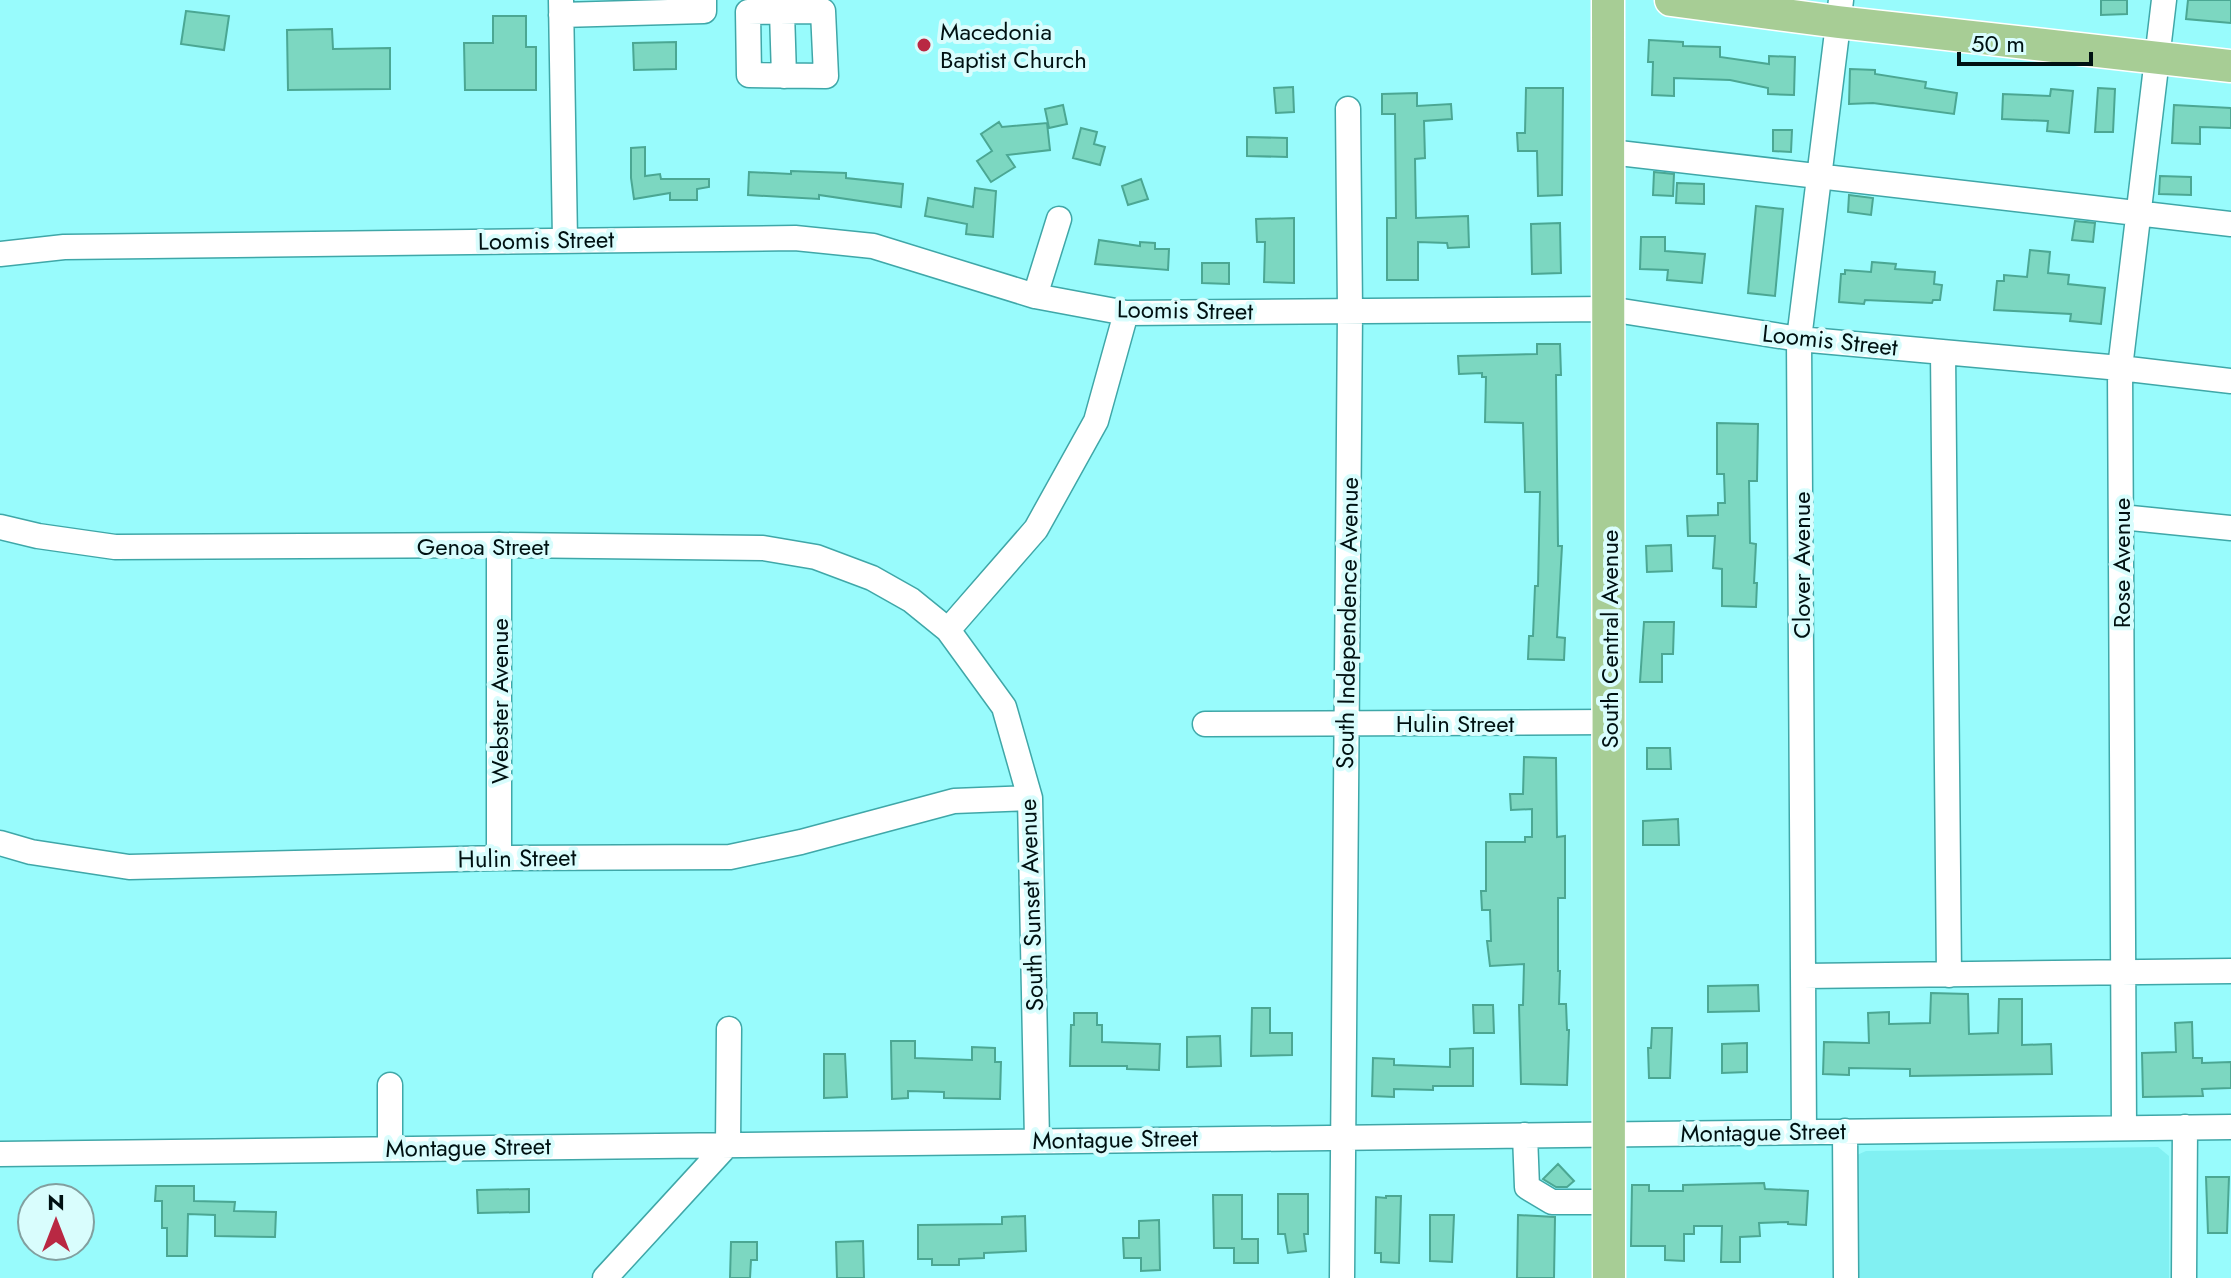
<svg xmlns="http://www.w3.org/2000/svg" width="2231" height="1278" font-family="Jost,sans-serif">
	<style>
		.built { fill: #81f0f2 }
		.building { fill: #7cd7c1; stroke: #4ba793; stroke-width: 2 }
		.lines { fill: none; stroke-linecap: round; stroke-linejoin: round }
		.minor-casing { stroke: #3fa7a8; stroke-width: 27 }
		.major-casing { stroke: #fff; stroke-width: 35 }
		.minor { stroke: #fff; stroke-width: 24 }
		.major { stroke: #a7cd95; stroke-width: 32 }
		.poi-dot { fill: #b92843; stroke: #d9fdfd; stroke-width: 3 }
		.labels { text-anchor: middle; dominant-baseline: central; stroke-width: 8; stroke-linejoin: round; paint-order: stroke }
		.poi-label { font-size: 24px; fill: #001112; stroke: #d9fdfd; text-anchor: start }
		.street-label { font-size: 24px; fill: #001112; stroke: #d9fdfd }
	</style>
	<rect width="100%" height="100%" fill="#98fbfc"/>
	<path class="built" d="M2158,1147L2169,1156V1278H1853V1163L1857,1155L1866,1151Z"/>
	<path class="building" d="M2101,0H2127V14L2101,15Z
		M2188,0H2231V23L2186,19Z
		M186,11L229,16L224,50L181,44Z
		M493,16H526V47H536V90H465L464,43H493Z
		M332,29L333,49L390,48V89L288,90L287,30Z
		M1649,40L1683,42V46L1720,47V57L1769,64V56L1795,57L1794,95L1768,94V88L1730,80L1674,78V96L1652,95L1653,62H1648Z
		M676,42V69L634,70L633,43Z
		M1850,69L1875,70V74L1926,82L1925,88L1957,93L1954,114L1873,103L1849,104Z
		M1293,87L1294,112L1276,113L1274,88Z
		M1526,88H1563L1562,195L1538,196L1537,151H1518L1517,133H1525Z
		M2098,88L2115,89L2113,132H2095Z
		M2051,89L2073,91L2069,133L2047,131L2048,121L2002,119L2003,94L2050,96Z
		M1417,93V106L1451,104L1452,119L1424,121L1425,158L1415,159L1416,218L1468,216L1469,247L1448,248L1447,243L1418,242V280H1387V218H1396L1395,114H1382V94Z
		M1063,105L1067,124L1049,128L1045,109Z
		M2174,105L2231,108V128L2200,127V144L2172,143Z
		M999,122L1002,127L1047,123L1050,150L1007,155L1015,167L991,182L977,161L992,151L981,134Z
		M1081,128L1097,132L1094,144L1105,147L1100,165L1073,158Z
		M1773,130H1792L1791,152L1773,151Z
		M1247,137L1287,138V157L1247,156Z
		M645,147V176L660,174L661,179H709V187L697,189V200H670V193L634,199L631,178V148Z
		M791,171L846,173V178L903,184L901,207L819,195V199L748,195L749,172L791,174Z
		M1654,172L1674,174L1673,196L1653,195Z
		M2160,176L2191,177V195L2159,194Z
		M1141,179L1148,199L1128,205L1122,186Z
		M1677,183L1704,184V204L1676,203Z
		M975,188L996,191L993,237L966,234L967,224L925,216L928,198L973,207Z
		M1849,195L1873,198L1871,215L1848,212Z
		M1756,206L1783,209L1775,296L1748,293Z
		M1294,218V283L1264,282L1265,242H1257L1256,219Z
		M2075,221L2095,223L2093,242L2072,240Z
		M1560,223L1561,273L1532,274L1531,224Z
		M1641,237H1665V251L1705,254L1702,283L1667,280L1668,270L1640,269Z
		M1099,240L1140,246V242L1155,243V249H1169L1168,270L1095,264Z
		M2030,250L2050,252L2048,273L2069,275L2068,284L2105,288L2101,324L2070,321L2071,314L1994,310L1997,281H2004V275L2027,277Z
		M1872,262L1896,264L1895,269L1935,272L1934,284L1942,285L1940,300H1933L1932,303L1865,300L1864,304L1839,302L1841,274H1845V270L1871,272Z
		M1202,263H1229V284L1202,283Z
		M1537,344H1560L1561,375H1556L1558,546H1562L1557,637L1565,638L1564,660L1528,659L1529,636H1533L1535,586H1538L1540,492H1525L1523,423L1485,422L1486,377H1482V373L1459,374L1458,356L1537,354Z
		M1717,423L1758,424L1757,481H1749L1750,543L1756,544L1754,583H1757L1756,607L1722,606V569L1713,568L1715,536H1688L1687,516L1718,515V503H1725L1724,474H1717Z
		M1671,545L1672,571L1647,572L1646,546Z
		M1644,622H1674L1673,654H1662V682H1640Z
		M1647,748H1670L1671,769H1647Z
		M1524,757L1556,758L1557,837L1565,836V898H1558V971H1560L1559,1004H1566L1567,1030H1569L1567,1085L1521,1084L1519,1005H1523L1524,964L1490,966L1487,941H1491L1490,910H1482L1481,891H1486V842H1525V837H1532V809L1511,810L1510,794H1523Z
		M1678,819L1679,845H1643V821Z
		M1758,985L1759,1011L1708,1012V986Z
		M1931,993L1968,994L1969,1034L1998,1033L1999,999H2022V1045L2051,1044L2052,1074L1910,1076V1069L1849,1068V1075L1823,1074L1824,1042L1869,1043L1868,1013L1889,1012V1024L1930,1023Z
		M1473,1005H1493L1494,1033H1474Z
		M1252,1008H1270V1033H1292V1055L1251,1056Z
		M1074,1013H1097V1025H1102V1042L1160,1044L1159,1070L1127,1069V1066H1070L1071,1025H1074Z
		M2192,1022L2193,1058H2202V1063L2231,1062V1088L2202,1089L2203,1096L2143,1097L2142,1053L2176,1052L2175,1023Z
		M1652,1028H1672L1670,1078H1649L1648,1048H1651Z
		M1220,1036L1221,1066L1187,1067V1037Z
		M891,1041H915V1058L972,1060V1047L995,1048V1062H1001L1000,1099L944,1098V1092L908,1091V1098L892,1099Z
		M1747,1043V1072L1722,1073V1044Z
		M1473,1048V1086H1433V1090L1394,1089V1097L1372,1096L1373,1058L1394,1059V1065L1450,1067V1049Z
		M824,1054H845L847,1097L824,1098Z
		M1558,1164L1574,1181L1567,1187H1556L1543,1179Z
		M2206,1177H2229L2227,1233H2208Z
		M1764,1183L1765,1189L1808,1191L1806,1225L1788,1224V1222L1759,1223L1760,1236L1740,1237V1262H1721L1722,1226H1694V1234H1684V1261L1665,1260V1246H1631L1632,1185H1649V1191H1683V1185Z
		M156,1186H194V1201L235,1202L234,1211L276,1212L275,1237L215,1236V1215L188,1214L187,1256H167V1228H162V1201H155Z
		M529,1189V1212L478,1213L477,1190Z
		M1278,1194H1308V1234H1304L1306,1251L1288,1253L1285,1234H1278Z
		M1213,1195H1242V1239H1258V1263H1234V1248H1214Z
		M1386,1196H1401L1399,1263L1381,1262V1253H1375L1376,1197L1386,1198Z
		M1430,1215H1454L1452,1262L1430,1261Z
		M1518,1215L1555,1217L1554,1278H1517Z
		M1025,1216L1026,1251L984,1253V1258L959,1259V1265H932V1259H918V1225L1002,1224V1217Z
		M1159,1220L1160,1270L1141,1271V1258H1124L1123,1238H1139V1221Z
		M863,1241L864,1278H837L836,1242Z
		M731,1242H757V1260H751L750,1278H730Z"/>
	<g class="lines">
		<g class="minor-casing">
			<path id="minor" d="M561,0L565,240
				M814,0V11L748,12L749,75L826,76L823,11H814
				M782,12L784,76
				M561,15L704,11V0
				M1610,152L2231,224
				M0,254L64,247L795,238L873,246L1035,296L1126,313L1609,309L1799,339L2120,368L2231,381
				M1035,296L1059,219
				M1943,352L1949,975
				M2121,517L2231,528
				M0,527L38,536L115,547L499,545L763,548L816,557L872,578L911,600L948,630L1004,707L1030,798L1037,1140
				M499,545V858
				M948,630L1036,529L1096,421L1126,313
				M1205,724L1609,722
				M0,843L31,852L129,867L499,858L730,857L801,842L954,801L1030,798
				M1803,976L2231,971
				M390,1085V1148
				M2124,1128L2120,368L2164,0
				M1845,1131L1846,1278
				M1804,1132L1799,339L1841,0
				M1525,1135L1527,1187L1552,1202H1610
				M728,1144L729,1029
				M0,1154L2231,1127
				M605,1278L728,1144
				M1342,1278L1350,311L1348,109
				M2184,1278L2185,1127"/>
		</g>
		<g class="major-casing">
			<path id="major" d="M1608,0L1609,1278
				M1671,0L1838,22L2231,66"/>
		</g>
		<use href="#minor" class="minor"/>
		<use href="#major" class="major"/>
	</g>
	<circle class="poi-dot" cx="924" cy="45" r="8"/>
	<g class="labels">
		<g class="poi-label">
			<text x="940" y="31">Macedonia<tspan x="940" dy="28">Baptist Church</tspan></text>
		</g>
		<g class="street-label">
			<text transform="translate(546 240) rotate(-1)">Loomis Street</text>
			<text transform="translate(1185 310) rotate(1)">Loomis Street</text>
			<text transform="translate(1830 340) rotate(6)">Loomis Street</text>
			<text x="483" y="546">Genoa Street</text>
			<text transform="translate(2121 563) rotate(-90)">Rose Avenue</text>
			<text transform="translate(1801 565) rotate(-90)">Clover Avenue</text>
			<text transform="translate(1347 623) rotate(-89)">South Independence Avenue</text>
			<text transform="translate(1609 639) rotate(-90)">South Central Avenue</text>
			<text transform="translate(499 701) rotate(-90)">Webster Avenue</text>
			<text x="1455" y="723">Hulin Street</text>
			<text transform="translate(517 858) rotate(-1)">Hulin Street</text>
			<text transform="translate(1031 905) rotate(-92)">South Sunset Avenue</text>
			<text transform="translate(1763 1132) rotate(-1)">Montague Street</text>
			<text transform="translate(1115 1139) rotate(-1)">Montague Street</text>
			<text transform="translate(468 1147) rotate(-1)">Montague Street</text>
		</g>
	</g>
	<g transform="translate(56 1222)"><circle r="38" fill="#d9fdfd" stroke="#829f9f" stroke-width="2"/>
	<path d="M0-6L14 30L0 20L-14 30Z" fill="#b92843"/>
	<text y="-12" font-size="22" font-weight="bold" text-anchor="middle" fill="#001112">N</text>
	</g>
	<path d="M1959 52v12h132v-12" fill="none" stroke="#001112" stroke-width="4"/>
	<text x="1971" y="52" font-size="24" fill="#001112" stroke="#d9fdfd" stroke-width="6" paint-order="stroke">50 m</text>
</svg>
